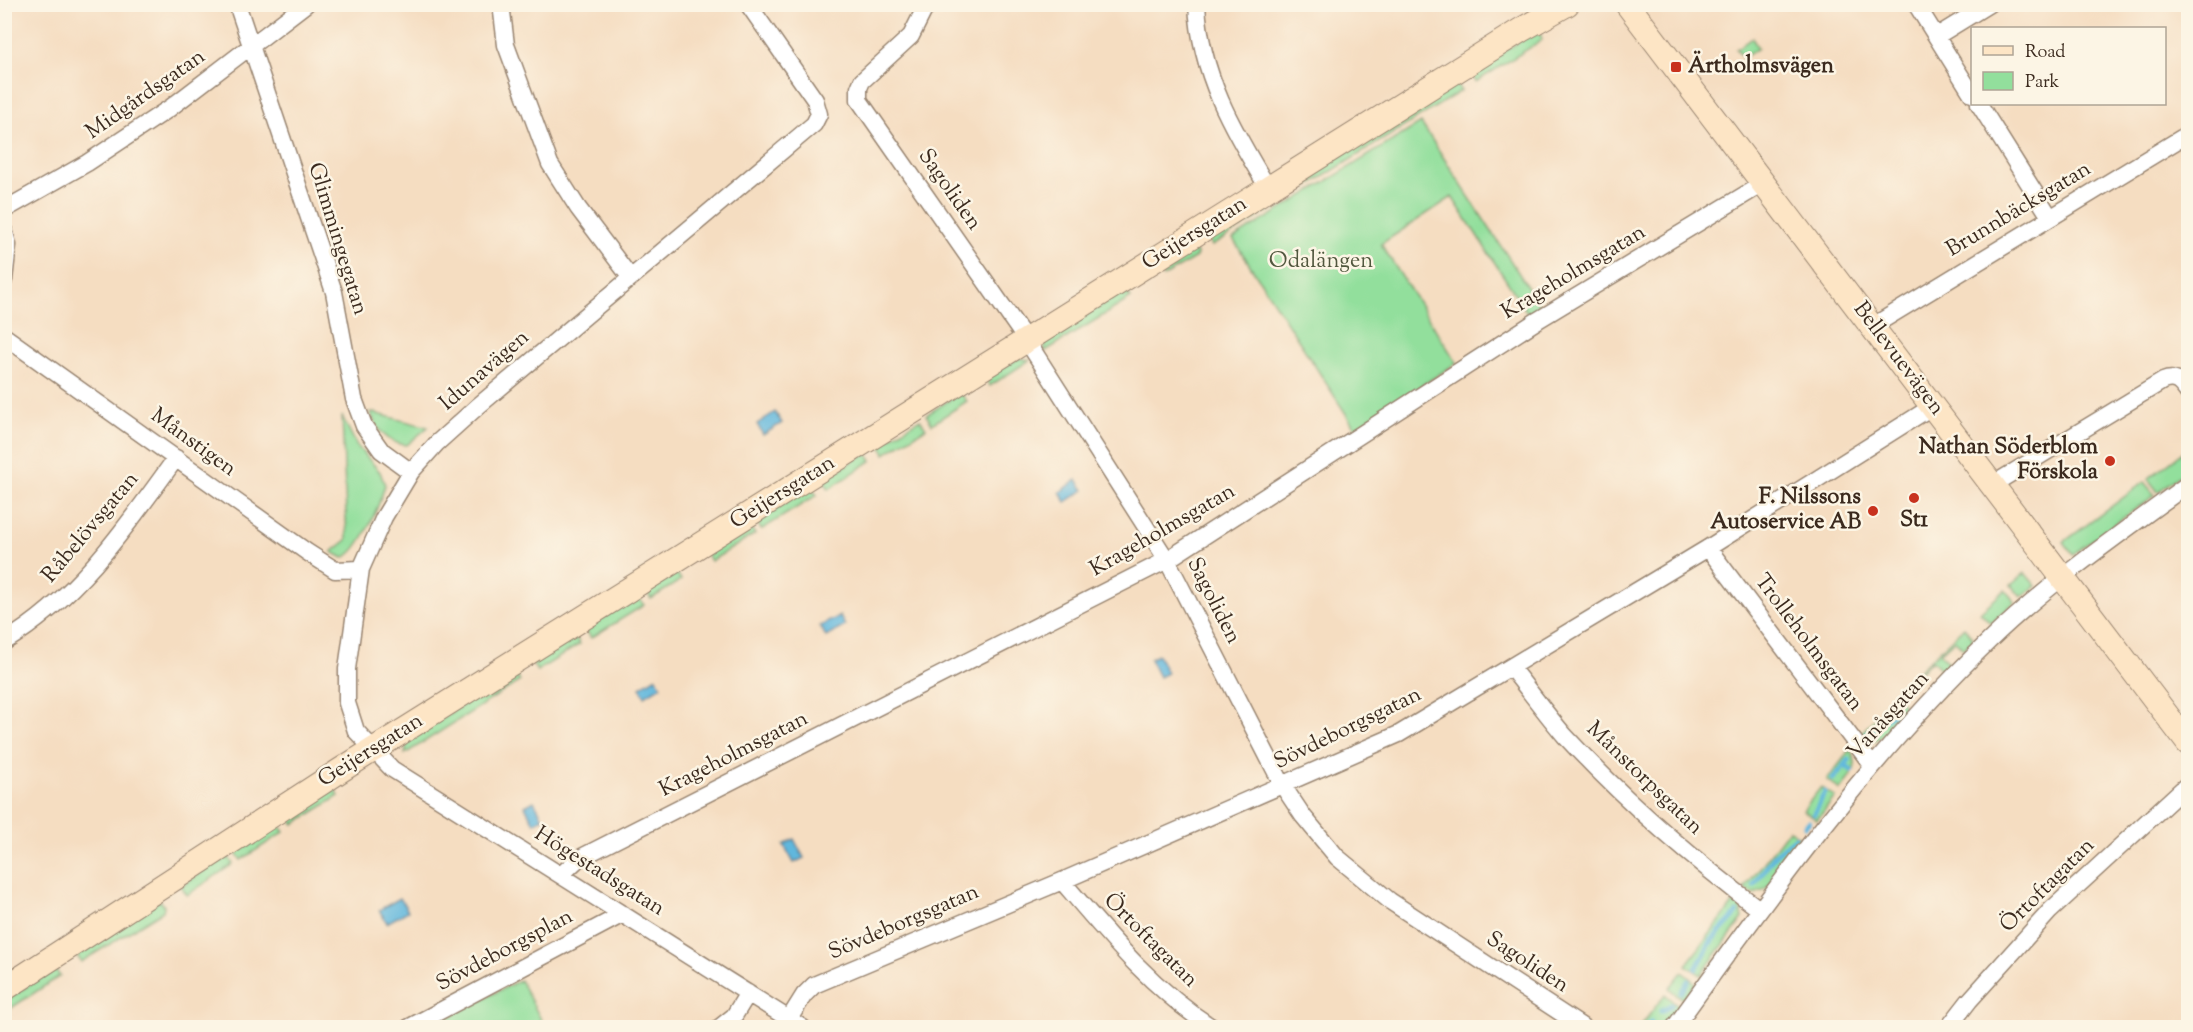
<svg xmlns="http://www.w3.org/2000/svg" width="2193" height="1032" font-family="'Sorts Mill Goudy',serif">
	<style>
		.green { fill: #92df9c; stroke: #66845d; stroke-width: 1.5 }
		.water { fill: #61b7dd; stroke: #4e707e; stroke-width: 1.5 }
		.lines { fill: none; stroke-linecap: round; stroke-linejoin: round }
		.stream { stroke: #61b7dd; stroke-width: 5 }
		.street-casing { stroke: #988470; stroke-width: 19 }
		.secondary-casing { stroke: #988470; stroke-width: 26 }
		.street { stroke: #fff; stroke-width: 16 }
		.secondary { stroke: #fde5c5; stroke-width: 24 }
		.poi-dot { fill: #c8321e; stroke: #fcf5e5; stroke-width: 2 }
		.labels { text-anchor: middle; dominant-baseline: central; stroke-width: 5; stroke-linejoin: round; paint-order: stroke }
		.poi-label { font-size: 22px; font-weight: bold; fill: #3b2a1e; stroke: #fcf5e5; text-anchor: end }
		.street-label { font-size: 22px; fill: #3b2a1e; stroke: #fcf5e5 }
		.park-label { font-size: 22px; fill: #51573e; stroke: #fcf5e5 }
	</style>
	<rect width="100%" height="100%" fill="#fcf5e5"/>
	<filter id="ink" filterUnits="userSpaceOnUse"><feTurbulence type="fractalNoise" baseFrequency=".0167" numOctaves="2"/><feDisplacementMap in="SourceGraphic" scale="12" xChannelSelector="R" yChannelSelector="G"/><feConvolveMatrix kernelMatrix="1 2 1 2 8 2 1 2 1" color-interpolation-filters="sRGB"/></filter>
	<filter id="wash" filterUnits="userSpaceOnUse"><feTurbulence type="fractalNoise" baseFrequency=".008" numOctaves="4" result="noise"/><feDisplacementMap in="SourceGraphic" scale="24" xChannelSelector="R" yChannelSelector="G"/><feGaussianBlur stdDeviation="1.35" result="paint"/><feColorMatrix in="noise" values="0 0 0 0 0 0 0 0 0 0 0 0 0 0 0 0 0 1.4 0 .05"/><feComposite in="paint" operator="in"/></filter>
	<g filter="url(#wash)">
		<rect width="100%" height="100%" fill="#f5ddc1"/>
		<path class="green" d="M1540,33L1542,40L1476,82L1470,72L1525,38Z
			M1752,38L1758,48L1743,58L1736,49Z
			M1455,83L1461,91L1212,246L1208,238Z
			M1421,123L1542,309L1530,317L1452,197L1381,244L1457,363L1355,428L1233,239Z
			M1194,249L1197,254L1196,257L1163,277L1158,268Z
			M1125,290L1131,298L1044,352L1046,340Z
			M1019,358L1030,360L990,386L985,377Z
			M960,393L967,401L932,424L926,415Z
			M370,412L428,427L407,445C387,444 377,429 370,412Z
			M342,416L357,446L380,472L385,485C380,503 361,552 343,558L332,552L347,540Z
			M920,419L926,428L885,454L880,444Z
			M2188,448V469L2158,492L2148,479Z
			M866,453L872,460L829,489L823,479Z
			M2144,482L2155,495L2073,554L2064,542Z
			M810,487L817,495L761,530L756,520Z
			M749,526L755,534L711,561L706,553Z
			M676,572L681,580L651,599L646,591Z
			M2025,573L2036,586L2021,597L2011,585Z
			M2005,590L2015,602L1991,623L1980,612Z
			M637,595L644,605L591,638L585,629Z
			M1964,627L1972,636L1973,640L1964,649L1954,640L1940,653L1950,664L1943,671L1932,660L1917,675L1915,674Z
			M574,635L580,644L537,671L531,662Z
			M514,672L520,681L405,754L407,743L412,737Z
			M1908,681L1910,683L1897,697L1907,709C1896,721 1877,753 1859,736Z
			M1850,750C1862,766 1850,777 1840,790L1827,780Z
			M333,787L339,796L294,824L286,817Z
			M1821,787L1835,797L1817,820L1803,810Z
			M274,825H279L284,832L241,860L234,850Z
			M1789,829L1803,840L1768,887L1762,891L1754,894L1744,889Z
			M227,855L233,864L187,895L181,886Z
			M160,900L164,906L163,911L81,962L76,954Z
			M1735,901L1741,907L1743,918L1701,975L1686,965Z
			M54,968L60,976L5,1012V1001Z
			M1682,972L1696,983L1683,999L1669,989Z
			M520,980L545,1027H428Z
			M1665,994L1679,1006L1662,1027H1640Z"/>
		<path class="water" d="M775,412L782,423L763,435L757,424Z
			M1077,480L1084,490L1066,502L1060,492Z
			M840,616L845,626L826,637L820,626Z
			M1158,655L1167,673L1159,677L1150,659Z
			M656,677L661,686L645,696L640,687Z
			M534,801L543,818L534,823L525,806Z
			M794,839L804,858L794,863L784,845Z
			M400,898L408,911L387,923L379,910Z"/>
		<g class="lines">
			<path class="stream" d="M1867,735L1880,721L1900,711
				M1844,765L1852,771
				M1833,779L1849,760
				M1814,814L1825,792
				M1805,826L1809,822
				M1754,885L1774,856L1795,837
				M1696,969L1712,940L1737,913
				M1681,992L1688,981
				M1661,1011L1671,1005
				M1647,1028L1651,1022"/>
		</g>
	</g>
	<g filter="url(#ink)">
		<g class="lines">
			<g class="street-casing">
				<path id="street" d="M237,4L334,292L354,399L364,426L381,450L411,472
					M501,4L506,45L550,164L578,208L630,277
					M748,4L815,100L819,114L814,124L477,407L437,443L411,472L384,517L361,569L347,669V703L356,731L392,769L803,1028
					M927,4L911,36L862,81L859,88V100L1027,341L1167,560L1283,786L1303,816L1337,857L1390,901L1584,1028
					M1197,4C1200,74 1233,130 1268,188
					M1916,4L1972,94
					M1937,36L1989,4
					M1979,104L2050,217
					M4,210L87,163L170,108L306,4
					M4,229L8,245L4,280
					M1873,326L2188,134
					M4,336L307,552L335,570L361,569
					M1992,485L2163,381C2176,376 2181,383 2188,393
					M1708,548L1872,765
					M4,642C78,598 127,526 176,458
					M1511,668C1529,690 1546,714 1565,736C1624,800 1690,857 1759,909
					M562,874L578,859L1167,560L1538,320L1764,183
					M1062,881C1108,935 1152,989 1213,1028
					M789,1019L804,995L814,985L1062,881L1399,734L1708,548L1933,406
					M408,1028L623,914
					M719,1028L734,1016L748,993
					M1674,1028C1771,893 1869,757 1989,641C2050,582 2120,534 2188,484
					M1948,1028L1969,1001L2050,911L2188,784"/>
			</g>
			<g class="secondary-casing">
				<path id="secondary" d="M1627,4L2188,743
					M4,989L341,770L1521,30L1567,4"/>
			</g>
			<use href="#street" class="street"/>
			<use href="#secondary" class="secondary"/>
		</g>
	</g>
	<g class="poi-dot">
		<rect x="1670" y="61" width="12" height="12" rx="3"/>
		<circle cx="2110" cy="461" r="6"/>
		<circle cx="1914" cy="498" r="6"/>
		<circle cx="1873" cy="511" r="6"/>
	</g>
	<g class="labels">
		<g class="poi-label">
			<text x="1688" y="67" text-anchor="start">Ärtholmsvägen</text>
			<text x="2098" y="448">Nathan Söderblom<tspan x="2098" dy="25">Förskola</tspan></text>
			<text x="1861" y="498">F. Nilssons<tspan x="1861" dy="25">Autoservice AB</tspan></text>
			<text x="1914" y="521" text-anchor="middle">St1</text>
		</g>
		<g class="street-label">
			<text transform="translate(146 95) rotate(-35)">Midgårdsgatan</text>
			<text transform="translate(949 190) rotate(55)">Sagoliden</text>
			<text transform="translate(2019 210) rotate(-31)">Brunnbäcksgatan</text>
			<text transform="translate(1195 234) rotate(-32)">Geijersgatan</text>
			<text transform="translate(337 239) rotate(73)">Glimmingegatan</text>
			<text transform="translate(1574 273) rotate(-31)">Krageholmsgatan</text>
			<text transform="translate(1898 359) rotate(53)">Bellevuevägen</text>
			<text transform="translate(485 371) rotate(-41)">Idunavägen</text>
			<text transform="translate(193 443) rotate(36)">Månstigen</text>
			<text transform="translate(783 493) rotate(-32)">Geijersgatan</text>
			<text transform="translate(91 528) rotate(-50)">Råbelövsgatan</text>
			<text transform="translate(1163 531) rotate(-30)">Krageholmsgatan</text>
			<text transform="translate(1213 601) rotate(63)">Sagoliden</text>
			<text transform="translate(1808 643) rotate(53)">Trolleholmsgatan</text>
			<text transform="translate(1889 716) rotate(-48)">Vanåsgatan</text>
			<text transform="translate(1348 729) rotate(-26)">Sövdeborgsgatan</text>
			<text transform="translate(371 751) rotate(-32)">Geijersgatan</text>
			<text transform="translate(734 755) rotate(-27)">Krageholmsgatan</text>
			<text transform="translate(1644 779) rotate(44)">Månstorpsgatan</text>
			<text transform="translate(599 872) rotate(32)">Högestadsgatan</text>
			<text transform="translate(2048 886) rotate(-45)">Örtoftagatan</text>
			<text transform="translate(904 923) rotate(-23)">Sövdeborgsgatan</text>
			<text transform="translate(1150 941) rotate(45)">Örtoftagatan</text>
			<text transform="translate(505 951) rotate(-28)">Sövdeborgsplan</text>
			<text transform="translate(1527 963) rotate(33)">Sagoliden</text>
		</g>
		<g class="park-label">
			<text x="1321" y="262">Odalängen</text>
		</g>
	</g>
	<rect width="2193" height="1032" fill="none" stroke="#fcf5e5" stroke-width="24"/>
	<rect x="1971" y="27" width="195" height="78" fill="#fcf5e5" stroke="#afa495" stroke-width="1.5"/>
	<rect x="1983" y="46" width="30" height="9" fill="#fde5c5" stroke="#afa495" stroke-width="1.5"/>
	<text x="2025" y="57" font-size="18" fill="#3b2a1e">Road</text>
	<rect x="1983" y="72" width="30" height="18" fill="#92df9c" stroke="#afa495" stroke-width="1.5"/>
	<text x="2025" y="87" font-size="18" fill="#3b2a1e">Park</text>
</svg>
